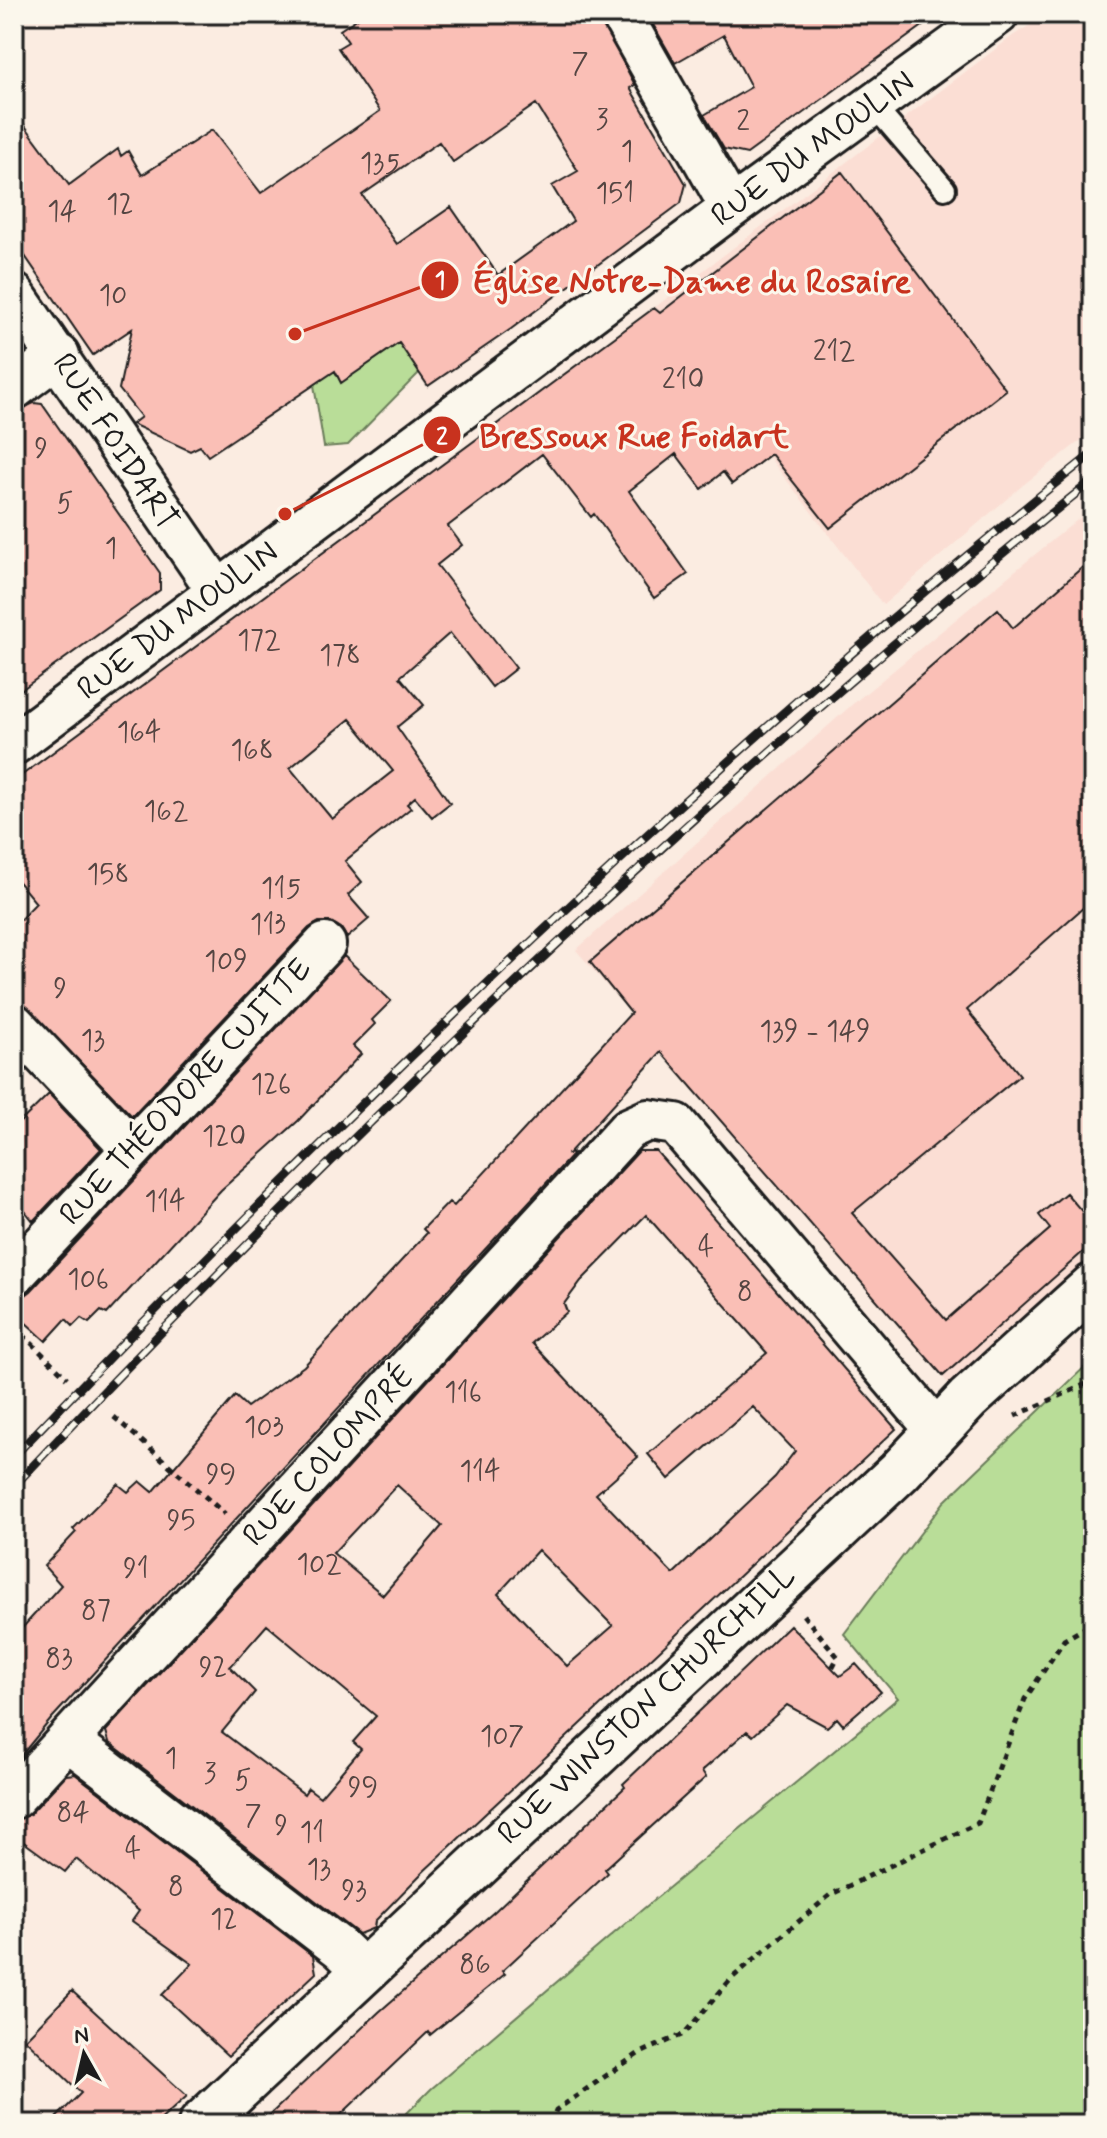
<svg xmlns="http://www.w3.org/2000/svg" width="1107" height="2138" font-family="Mynerve,sans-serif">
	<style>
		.built { fill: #fbded4 }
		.green { fill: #b9dd98; stroke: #6a7c5a; stroke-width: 2 }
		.building { fill: #fabfb6; stroke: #1c1c1c; stroke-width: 2; fill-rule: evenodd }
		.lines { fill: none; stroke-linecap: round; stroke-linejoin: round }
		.lane-casing { stroke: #1c1c1c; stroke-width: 26 }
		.street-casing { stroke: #1c1c1c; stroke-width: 46 }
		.secondary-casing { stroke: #1c1c1c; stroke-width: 50 }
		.path { stroke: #1c1c1c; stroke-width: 5; stroke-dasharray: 6 6; stroke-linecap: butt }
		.lane { stroke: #fbf7ec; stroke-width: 20 }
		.street { stroke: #fbf7ec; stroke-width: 40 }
		.secondary { stroke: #fbf7ec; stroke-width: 44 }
		.rail-casing { stroke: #1c1c1c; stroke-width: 9 }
		.rail { stroke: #fbf7ec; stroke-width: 6; stroke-dasharray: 18; stroke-linecap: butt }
		.labels { text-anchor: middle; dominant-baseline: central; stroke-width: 6; stroke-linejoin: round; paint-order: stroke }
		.number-label { font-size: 28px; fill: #544542 }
		.street-label { font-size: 32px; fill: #1c1c1c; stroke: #fbf7ec }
		.leader { fill: none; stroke: #c8321e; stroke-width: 3 }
		.callout-dot { fill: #c8321e; stroke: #fbf7ec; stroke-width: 3 }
		.mark-label { font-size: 24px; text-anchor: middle; font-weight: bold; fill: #fff }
		.callout-label { font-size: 34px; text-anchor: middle; font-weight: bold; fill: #c8321e; stroke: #fbf7ec; stroke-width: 6; stroke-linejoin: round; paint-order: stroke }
	</style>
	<rect width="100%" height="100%" fill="#fbece1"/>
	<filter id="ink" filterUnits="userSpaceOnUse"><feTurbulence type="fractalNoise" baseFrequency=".0125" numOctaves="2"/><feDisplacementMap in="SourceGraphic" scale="16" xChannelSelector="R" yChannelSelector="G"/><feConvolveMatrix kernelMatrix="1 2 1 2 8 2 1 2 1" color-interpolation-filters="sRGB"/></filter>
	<g filter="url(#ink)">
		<path class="built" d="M1048,14H1093V431L1023,485L883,605L654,308L1014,35Z
			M1093,507V1258L953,1389L576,950L855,702Z"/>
		<path class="green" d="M399,343L420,372L348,445L324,447L314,385L334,370L341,382Z
			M1093,1359V2124H396L431,2089L625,1924L898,1698L844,1634L944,1502Z"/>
		<path class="building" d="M364,14H598L635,85L630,88L686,184L681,203L511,329L428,386L399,343L341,383L335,371L208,456L200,446L190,451L132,424L141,417L119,389L132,329L93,355L14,240V111L69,185L118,149L121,156L128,151L142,175L212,130L261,193L380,111L338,48L348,42L340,30ZM536,104L578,171L552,186L573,221L498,275L451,207L397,244L362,195L439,142L453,162Z
			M647,14H939L747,154L724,149L704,115L751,87L724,35L675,63Z
			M842,172L1006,390L830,528L771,454L732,484L723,472L702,489L676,454L629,491L688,574L654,598L594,514L591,517L542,454L448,526L462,545L437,565L516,668L492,687L450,633L400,677L424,705L397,727L450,803L432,817L415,797L407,804L411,808L345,861L362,882L348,895L369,919L347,938L341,928L331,922H319L309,928L132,1116L14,994V926L36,903L14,877V781L654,308L660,313ZM350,719L393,771L332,819L290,768Z
			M34,403L42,404L160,573V590L14,695V412Z
			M1093,558V899L967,1010L1020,1075L852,1213L946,1320L1050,1229L1039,1215L1066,1193L1093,1224V1243L943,1376L661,1052L568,1154L574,1153L52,1718L14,1764V1637L61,1585L44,1566L76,1532L73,1529L118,1484L128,1492L140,1481L153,1492L235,1396L247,1407L304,1366L427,1233L423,1229L449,1202L454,1206L631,1013L590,962L998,609L1013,628Z
			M344,956L391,1001L372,1020L375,1024L353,1046L361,1054L298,1121L221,1190L107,1314L101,1311L89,1323L81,1318L73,1326L66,1319L46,1341L14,1312V1304L31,1291Z
			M49,1094L101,1149L33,1221L14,1197V1128Z
			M639,1151H656L896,1429L422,1873L375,1921L374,1928L359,1934L109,1742L106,1731ZM646,1215L767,1353L648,1454L669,1479L753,1407L795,1451L775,1477L673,1574L596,1494L638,1457L532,1343L567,1312L564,1304L581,1281ZM397,1485L442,1526L383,1595L333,1553ZM538,1550L613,1626L567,1666L498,1594ZM267,1625L376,1716L353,1742L361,1749L320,1797L308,1788L304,1794L222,1732L255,1692L230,1667Z
			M790,1625L840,1676L856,1664L881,1692L843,1725L837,1718L827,1727L787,1705L753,1736L747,1731L702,1771L706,1777L605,1869L608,1873L502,1971L505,1974L430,2035L428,2032L331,2124H260L379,2012L495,1911L625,1787L623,1784Z
			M75,1774L313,1956L316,1973L228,2056L162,1995L192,1964L132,1921L139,1911L76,1859L65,1872L14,1835V1820L30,1814L66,1775Z
			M72,1991L187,2096L156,2124H50L81,2093L25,2039Z"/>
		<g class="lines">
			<g class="lane-casing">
				<path id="lane" d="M873,105L945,189"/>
			</g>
			<g class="street-casing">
				<path id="street" d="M621,14L731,208
					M14,294L217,590
					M14,389L59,355
					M14,744L731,208L998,14
					M14,1024L131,1148
					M14,1275L325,944
					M68,1740L340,1948L363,1970
					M14,1798L628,1129L648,1120L676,1124L938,1432"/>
			</g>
			<g class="secondary-casing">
				<path id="secondary" d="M201,2124L899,1472L968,1399L1093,1286"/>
			</g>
			<path class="path" d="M14,1326L67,1378
				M1015,1416L1093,1381
				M114,1417L225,1514
				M803,1615L838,1657L832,1668
				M551,2124L556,2110L638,2054L684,2034L732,1978L830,1895L978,1823L1025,1699L1064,1640L1093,1623"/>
			<use href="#lane" class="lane"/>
			<use href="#street" class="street"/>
			<use href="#secondary" class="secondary"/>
			<g class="rail-casing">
				<path id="rail" d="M14,1456C354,1101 709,760 1093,453
					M14,1486C351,1128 709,787 1093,480"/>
			</g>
			<use href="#rail" class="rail"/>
		</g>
	</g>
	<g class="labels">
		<g class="number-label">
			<text x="580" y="64">7</text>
			<text x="602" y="120">3</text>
			<text x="743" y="122">2</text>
			<text x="627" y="152">1</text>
			<text x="380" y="164">135</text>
			<text x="615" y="194">151</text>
			<text x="120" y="205">12</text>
			<text x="62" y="212">14</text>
			<text x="113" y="296">10</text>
			<text x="834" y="352">212</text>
			<text x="683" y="380">210</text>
			<text x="41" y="449">9</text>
			<text x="65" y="504">5</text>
			<text x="111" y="549">1</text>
			<text x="259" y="641">172</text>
			<text x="340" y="656">178</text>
			<text x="139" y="733">164</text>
			<text x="252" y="751">168</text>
			<text x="166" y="812">162</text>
			<text x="108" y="875">158</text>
			<text x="281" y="889">115</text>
			<text x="268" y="925">113</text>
			<text x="226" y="962">109</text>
			<text x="60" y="989">9</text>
			<text x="815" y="1032">139 - 149</text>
			<text x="93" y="1041">13</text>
			<text x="271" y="1085">126</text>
			<text x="224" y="1137">120</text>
			<text x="165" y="1202">114</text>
			<text x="706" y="1247">4</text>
			<text x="88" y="1280">106</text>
			<text x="745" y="1292">8</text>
			<text x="463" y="1393">116</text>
			<text x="264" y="1428">103</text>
			<text x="480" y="1472">114</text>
			<text x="221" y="1475">99</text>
			<text x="181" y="1521">95</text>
			<text x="319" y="1565">102</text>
			<text x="136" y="1569">91</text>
			<text x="96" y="1611">87</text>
			<text x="59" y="1659">83</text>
			<text x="213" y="1668">92</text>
			<text x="502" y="1737">107</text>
			<text x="171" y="1759">1</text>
			<text x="210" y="1774">3</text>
			<text x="243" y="1781">5</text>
			<text x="363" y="1788">99</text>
			<text x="73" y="1813">84</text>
			<text x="253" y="1816">7</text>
			<text x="281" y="1826">9</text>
			<text x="312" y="1833">11</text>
			<text x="133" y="1849">4</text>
			<text x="319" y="1870">13</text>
			<text x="176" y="1887">8</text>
			<text x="354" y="1891">93</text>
			<text x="224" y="1920">12</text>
			<text x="475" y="1965">86</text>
		</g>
		<g class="street-label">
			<text transform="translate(813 149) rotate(-36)">RUE DU MOULIN</text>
			<text transform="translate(115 442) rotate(57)">RUE FOIDART</text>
			<text transform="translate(178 621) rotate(-37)">RUE DU MOULIN</text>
			<text transform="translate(186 1092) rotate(-47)">RUE THÉODORE CUITTE</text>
			<text transform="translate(329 1456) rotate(-47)">RUE COLOMPRÉ</text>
			<text transform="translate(647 1705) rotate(-43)">RUE WINSTON CHURCHILL</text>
		</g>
	</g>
	<path class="leader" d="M295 334L440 280M285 514L442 435"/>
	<g class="callout-dot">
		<circle cx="295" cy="334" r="8"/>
		<circle cx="285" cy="514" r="8"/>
		<circle cx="440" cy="280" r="20"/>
		<circle cx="442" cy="435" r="20"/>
	</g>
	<g class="mark-label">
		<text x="440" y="288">1</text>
		<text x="442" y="444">2</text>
	</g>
	<g class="callout-label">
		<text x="692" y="292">Église Notre-Dame du Rosaire</text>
		<text x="634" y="447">Bressoux Rue Foidart</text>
	</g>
	<rect width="1107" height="2138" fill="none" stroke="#fbf7ec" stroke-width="48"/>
	<rect x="24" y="24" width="1059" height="2090" fill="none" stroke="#1c1c1c" stroke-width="3" filter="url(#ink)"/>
	<g transform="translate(84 2054) rotate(352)" stroke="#fbf7ec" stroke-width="6" paint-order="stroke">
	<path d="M0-6L14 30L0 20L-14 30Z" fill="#1c1c1c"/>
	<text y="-12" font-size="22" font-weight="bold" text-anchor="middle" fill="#1c1c1c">N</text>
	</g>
</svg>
